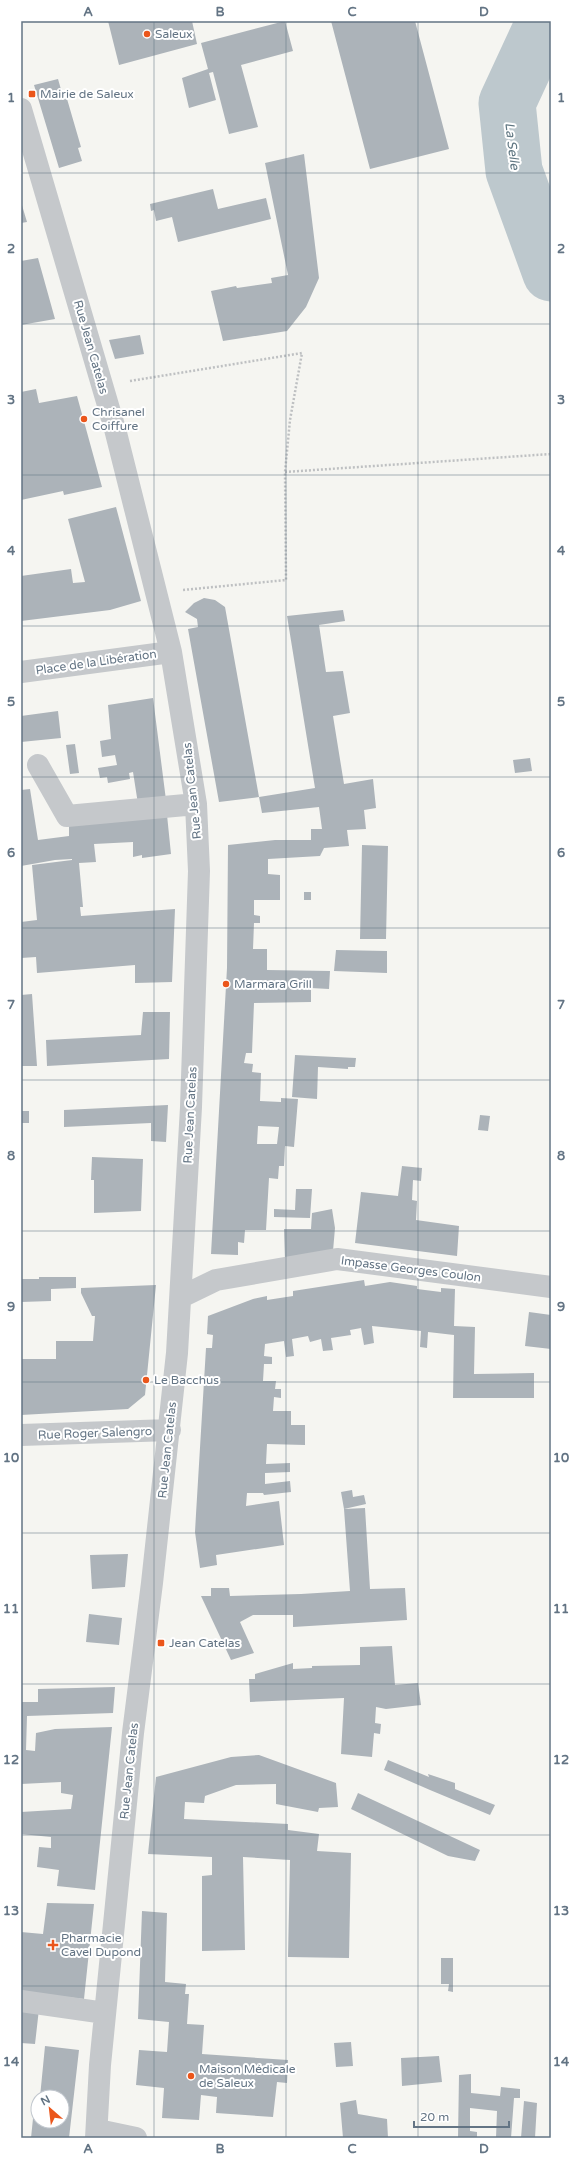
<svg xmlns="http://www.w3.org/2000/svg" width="572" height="2159" font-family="'Varela Round',sans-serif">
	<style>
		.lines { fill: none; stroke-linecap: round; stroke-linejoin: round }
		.river { stroke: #bdc8cd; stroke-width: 57 }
		.building { fill: #acb3b9; fill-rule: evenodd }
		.path { stroke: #bec0c2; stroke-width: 2.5; stroke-dasharray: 2 2; stroke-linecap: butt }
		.minor { stroke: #c5c8cb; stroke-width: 22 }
		.grid { fill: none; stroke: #637484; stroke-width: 1; stroke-opacity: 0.55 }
		.poi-dot { fill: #eb561b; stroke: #fff; stroke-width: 1.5 }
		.labels { text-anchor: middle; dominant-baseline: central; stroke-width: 4; stroke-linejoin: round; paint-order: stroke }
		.poi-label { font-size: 12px; fill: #637484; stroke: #fff; text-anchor: start }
		.street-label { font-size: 12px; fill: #637484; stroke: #fff }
		.water-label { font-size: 13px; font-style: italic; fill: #5f7681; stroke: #fff }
		.neatline { fill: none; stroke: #637484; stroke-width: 1.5 }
		.grid-label { font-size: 13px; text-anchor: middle; font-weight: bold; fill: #637484 }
	</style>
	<rect width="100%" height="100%" fill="#f5f5f1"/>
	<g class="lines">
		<path class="river" d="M545,21L507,103L514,171L551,273"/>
	</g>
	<path class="building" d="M108,21H192L197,44L119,65Z
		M285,21L293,51L241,65L258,127L229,134L213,72L209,73L216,100L189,108L182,78L208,69L201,43Z
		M331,21H415L449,149L370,169Z
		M58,79L62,93L65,92L81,147L78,148L82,161L59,168L34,85Z
		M304,154L319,278L306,307L287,331L223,341L211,291L236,286L237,288L272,283L271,278L288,275L265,163Z
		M213,189L218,209L266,198L271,219L178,242L172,217L156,221L154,210L151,211L150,204Z
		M21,203V202L27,222L21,223Z
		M38,258L55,319L21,325V261Z
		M140,335L144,354L115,359L109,340Z
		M36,389L39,403L77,396L102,487L64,495L63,491L21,500V392Z
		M116,507L141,601L110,610L21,621V576L71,569L73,583L85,582L68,519Z
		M204,598L215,600L225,607L259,797L315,788L287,616L343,610L345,621L319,625L326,672L343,671L350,713L333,716L344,784L373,779L376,808L364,810L366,829L347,830L349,846L324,848L320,856L268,859V874L280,875V900H254V915L260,916V923H254L253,949H267V970L330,971L329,989L311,988V1002L254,1003L252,1053H246L244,1063L253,1064L252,1072L261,1073L260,1101L281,1102V1098L298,1099L294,1147L285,1146L284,1166H279L278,1179L269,1178L266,1230H245L244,1243L238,1242V1255L211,1254L227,968L228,845L275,840H311V829H322L319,807L262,813L259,797L219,802L188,629L198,627L197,619L185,612L194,603ZM258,1126L279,1127L277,1144H257Z
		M153,698L166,800L138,804L133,772L129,773L130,779L108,783L107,777L100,778L98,768L117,765L115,755L102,757L100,741L111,739L108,705Z
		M58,711L61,738L21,742V716Z
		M75,744L79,773L70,774L66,745Z
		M530,758L532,771L515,773L513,760Z
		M30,789L38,840L69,836V824L167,815L171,854L142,858V855L133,857V842L94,844L96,862L79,863L83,907H80L81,916L175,909L172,982L135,983V965L37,973L36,957L21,958V922L37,920L32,865L72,860V859L55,860L21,866V790Z
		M362,845L388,846L386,939H360Z
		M304,892H311V900H304Z
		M336,950L387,951V973L334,971Z
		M32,994L37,1066H21V995Z
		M143,1012H170L169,1059L47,1066L46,1040L141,1035Z
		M295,1055L356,1058L355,1067H348V1069L318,1067L317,1099L292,1097Z
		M168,1105L166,1142L151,1141V1123L64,1127V1110Z
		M21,1111H29V1123H21Z
		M480,1115L490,1116L488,1131L478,1130Z
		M92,1157L143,1159L141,1211L94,1213V1180H91Z
		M402,1166L422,1168L421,1181L413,1180L412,1200L417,1201L416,1220L459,1226L457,1256L355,1243L361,1192L398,1196Z
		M296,1189H312L310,1218L274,1217V1209L295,1210Z
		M332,1209L335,1228L333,1251L285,1260L284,1229H311L312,1213Z
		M39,1277H76V1288L51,1289V1301L21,1302V1279H39Z
		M364,1280L365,1286L390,1282L417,1286V1289L441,1292V1288L455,1289L454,1326L475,1327L474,1374L534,1373V1398H453L454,1335L428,1332L427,1348L420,1347L421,1331L372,1326L374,1343L364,1345L361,1328L350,1330L351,1335L331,1338L333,1350L323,1351L321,1339L310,1342L308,1336L292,1339L294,1356L286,1357L284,1341L265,1344L264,1356L272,1357V1364H264L263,1381H276L275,1389H281V1398L274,1397L273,1411H291V1425H305V1445L267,1444L266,1464L290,1463V1472L265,1473V1484L290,1481L291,1492L264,1495L263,1493H247L246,1506L279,1501L284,1545L216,1555L217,1565L200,1568L195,1532L196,1514L206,1348H212L213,1335L207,1334L208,1316L253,1299L267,1296V1300L293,1296V1291Z
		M156,1285L145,1395L128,1409L21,1415V1359H56V1341H93L95,1316H92L81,1293V1288Z
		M529,1312L551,1315V1349L525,1346Z
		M352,1490L353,1497L364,1495L366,1504L344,1509L341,1492Z
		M365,1508L370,1589L405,1588L407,1620L293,1627V1615H253L240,1622L254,1653L231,1660L201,1596H211V1588H229L230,1596L301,1594L350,1591L344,1509Z
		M128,1554L125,1587L92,1589L90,1555Z
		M89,1614L122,1618L119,1645L86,1642Z
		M392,1646L395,1685L418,1683L421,1705L386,1709L376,1707L375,1723L381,1724L380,1734L374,1733L372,1757L341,1754L344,1698L250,1702L249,1679H255V1674L293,1663V1669L312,1668V1666L360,1665V1647Z
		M115,1687L113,1713L27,1716L26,1750L35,1751L36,1733L55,1729L112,1727L95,1890L57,1886L59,1870L37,1867L39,1847L51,1848V1837L21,1834V1812L71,1809L73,1795L61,1793V1782L21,1784V1702H38V1689Z
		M259,1755L336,1783L338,1807L319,1808L318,1812L276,1804V1784L236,1785L205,1796L204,1803L185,1802L184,1819L288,1824V1830L319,1834L317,1851L351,1853L349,1958L288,1957L290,1860L243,1857L245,1950L202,1951V1876L212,1875V1857L148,1854L156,1777L231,1757Z
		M388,1760L429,1777L428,1774L455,1783V1789L495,1805L490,1815L430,1790L384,1770Z
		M358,1793L480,1850L475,1861L448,1856L351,1809Z
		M47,1903L94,1904L84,1999L21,1992V1932L43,1934Z
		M142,1911L167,1913L165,1982L186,1984L185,1994H189L187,2024L204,2025L202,2054L288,2060L287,2083L277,2082L273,2117L216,2113L217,2097L201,2095L199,2120L162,2118L164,2088L136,2085L139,2050L167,2052L169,2022L138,2019Z
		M441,1958H453V1992L448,1991L449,1984H441Z
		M21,2007L39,2009L35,2044L21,2043Z
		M351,2042L353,2066L336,2067L334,2043Z
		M45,2046L79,2050L69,2138H31L35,2099H38V2121H62V2097H40Z
		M439,2056L442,2082L402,2086L401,2058Z
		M471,2074V2093L500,2096L501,2087L520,2089V2098H514L511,2138H496L497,2111L470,2108V2131L477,2132V2138H458L459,2075Z
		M356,2100L358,2114L387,2119L388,2138H343L340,2103Z
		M524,2101L537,2103L535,2138H521Z"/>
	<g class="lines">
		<path class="path" d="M130,381L302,353L290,420L285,472L286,580L183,590
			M285,472L551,454"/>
		<path class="minor" d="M21,109L115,429L171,652L196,804L199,871L191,1107L177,1353L152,1583L133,1733L100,2065L96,2138
			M21,672L171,652
			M38,765L67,816L196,804
			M181,1297L216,1280L337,1259L551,1287
			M21,1435L170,1430
			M21,2001L105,2013
			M98,2130L136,2138"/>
	</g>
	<path class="grid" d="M154,21V2138M286,21V2138M418,21V2138M21,173H551M21,324H551M21,475H551M21,626H551M21,777H551M21,928H551M21,1080H551M21,1231H551M21,1382H551M21,1533H551M21,1684H551M21,1835H551M21,1986H551"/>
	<g class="poi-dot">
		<circle cx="147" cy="34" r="4"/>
		<rect x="28" y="90" width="8" height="8" rx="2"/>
		<circle cx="84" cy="419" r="4"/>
		<circle cx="226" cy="984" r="4"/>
		<circle cx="146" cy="1380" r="4"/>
		<rect x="157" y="1639" width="8" height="8" rx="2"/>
		<path d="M51 1939h4v4h4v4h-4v4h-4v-4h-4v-4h4z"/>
		<circle cx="191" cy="2076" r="4"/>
	</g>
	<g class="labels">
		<g class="poi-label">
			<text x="155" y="34">Saleux</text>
			<text x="40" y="94">Mairie de Saleux</text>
			<text x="92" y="412">Chrisanel<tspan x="92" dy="14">Coiffure</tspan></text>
			<text x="234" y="984">Marmara Grill</text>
			<text x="154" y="1380">Le Bacchus</text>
			<text x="169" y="1643">Jean Catelas</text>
			<text x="61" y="1938">Pharmacie<tspan x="61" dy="14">Cavel Dupond</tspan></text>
			<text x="199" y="2069">Maison Médicale<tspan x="199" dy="14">de Saleux</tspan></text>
		</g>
		<g class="street-label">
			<text transform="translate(91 347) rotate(74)">Rue Jean Catelas</text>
			<text transform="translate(96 662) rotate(-8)">Place de la Libération</text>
			<text transform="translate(192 791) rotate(-96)">Rue Jean Catelas</text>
			<text transform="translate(190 1115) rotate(-87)">Rue Jean Catelas</text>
			<text transform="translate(411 1269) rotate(7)">Impasse Georges Coulon</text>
			<text transform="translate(95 1433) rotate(-2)">Rue Roger Salengro</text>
			<text transform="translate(167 1450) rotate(-84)">Rue Jean Catelas</text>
			<text transform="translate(129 1771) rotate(-84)">Rue Jean Catelas</text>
		</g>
		<g class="water-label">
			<text transform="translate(512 146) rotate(83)">La Selle</text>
		</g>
	</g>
	<rect width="572" height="2159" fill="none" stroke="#ffffff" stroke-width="44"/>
	<g transform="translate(50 2109) rotate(332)"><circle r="19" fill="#ffffff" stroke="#c1c7ce"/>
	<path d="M0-3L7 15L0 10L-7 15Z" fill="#eb561b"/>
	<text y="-6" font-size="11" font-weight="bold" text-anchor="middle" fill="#637484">N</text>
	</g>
	<path d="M414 2121v6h95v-6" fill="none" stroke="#637484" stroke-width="2"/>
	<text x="420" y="2121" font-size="12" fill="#637484" stroke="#ffffff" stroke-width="3" paint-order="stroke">20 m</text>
	<rect x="22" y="22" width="528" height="2115" class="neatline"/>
	<g class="grid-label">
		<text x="88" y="16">A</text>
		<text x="220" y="16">B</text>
		<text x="352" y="16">C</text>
		<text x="484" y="16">D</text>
		<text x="11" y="102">1</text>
		<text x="561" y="102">1</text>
		<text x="11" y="253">2</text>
		<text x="561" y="253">2</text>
		<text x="11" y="404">3</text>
		<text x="561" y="404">3</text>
		<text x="11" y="555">4</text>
		<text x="561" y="555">4</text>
		<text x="11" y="706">5</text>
		<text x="561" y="706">5</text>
		<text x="11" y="857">6</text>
		<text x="561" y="857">6</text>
		<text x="11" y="1009">7</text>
		<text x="561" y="1009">7</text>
		<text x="11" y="1160">8</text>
		<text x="561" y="1160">8</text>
		<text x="11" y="1311">9</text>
		<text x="561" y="1311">9</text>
		<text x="11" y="1462">10</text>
		<text x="561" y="1462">10</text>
		<text x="11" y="1613">11</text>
		<text x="561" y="1613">11</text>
		<text x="11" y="1764">12</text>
		<text x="561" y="1764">12</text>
		<text x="11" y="1915">13</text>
		<text x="561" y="1915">13</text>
		<text x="11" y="2066">14</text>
		<text x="561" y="2066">14</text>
		<text x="88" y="2153">A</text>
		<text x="220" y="2153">B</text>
		<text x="352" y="2153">C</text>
		<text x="484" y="2153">D</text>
	</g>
</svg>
